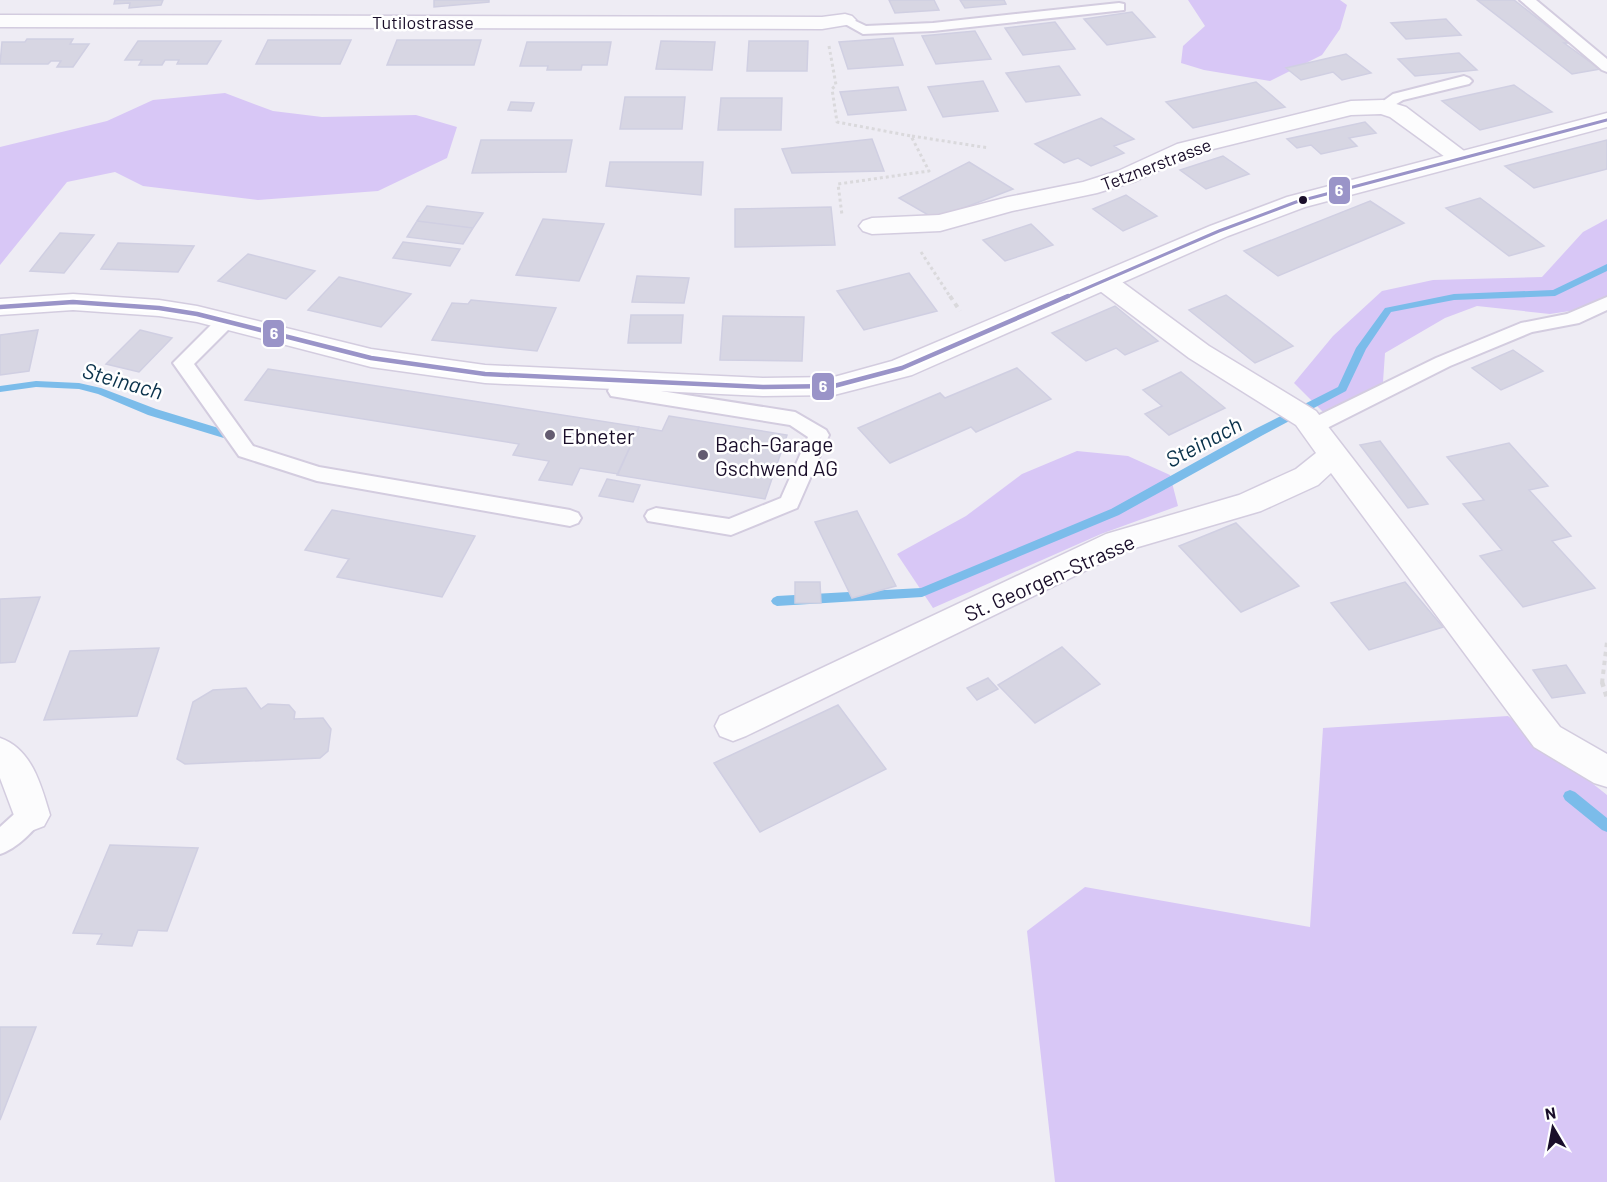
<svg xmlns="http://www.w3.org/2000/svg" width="1607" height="1182" font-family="Barlow,sans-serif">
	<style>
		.green { fill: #d8c7f6 }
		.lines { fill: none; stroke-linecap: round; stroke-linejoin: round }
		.stream { fill: #7bbcea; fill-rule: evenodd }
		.building { fill: #d7d6e3; stroke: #d0cfe2; stroke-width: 1.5 }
		.lane-casing { stroke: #d3ccdf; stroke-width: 4 }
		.street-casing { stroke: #d3ccdf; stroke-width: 3 }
		.secondary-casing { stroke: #d3ccdf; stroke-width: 3 }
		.path-far2 { stroke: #dad9dc; stroke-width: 3; stroke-dasharray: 3 3; stroke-linecap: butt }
		.path-far1 { stroke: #dad9dc; stroke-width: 4; stroke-dasharray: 4.5 4.5; stroke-linecap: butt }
		.path { stroke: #dad9dc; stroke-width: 4.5; stroke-dasharray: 5 5; stroke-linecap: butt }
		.lane { fill: #fcfcfd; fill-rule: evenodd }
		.street { fill: #fcfcfd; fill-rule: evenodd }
		.secondary { fill: #fcfcfd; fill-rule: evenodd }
		.bus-1-far1-casing { stroke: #fff; stroke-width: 6 }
		.bus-1-casing { stroke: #fff; stroke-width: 9 }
		.bus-1-far1 { stroke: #9a94c8; stroke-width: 3 }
		.bus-1 { stroke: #9a94c8; stroke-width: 4.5 }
		.bus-dot { fill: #1a0e2a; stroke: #fff; stroke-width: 2 }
		.poi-dot { fill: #645c71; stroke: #fff; stroke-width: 2 }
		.labels { text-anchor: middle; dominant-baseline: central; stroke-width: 5; stroke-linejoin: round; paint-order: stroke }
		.far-street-label { font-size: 18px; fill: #1a0e2a; stroke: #fff }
		.poi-label { font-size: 21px; fill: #1a0e2a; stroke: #fff; text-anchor: start }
		.street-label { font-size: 21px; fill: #1a0e2a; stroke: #fff }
		.water-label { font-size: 22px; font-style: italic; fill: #0a324b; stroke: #fff }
		.line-badge { stroke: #fff; stroke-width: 2 }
		.badge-label { font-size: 16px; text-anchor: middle; font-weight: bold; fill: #fff }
	</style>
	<rect width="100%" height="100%" fill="#eeecf4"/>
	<path class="green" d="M1188,0H1340L1347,5L1340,29L1322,55L1270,81L1204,70L1181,63L1183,46L1205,26Z
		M225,93L273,111L322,117L416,115L457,127L447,158L378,191L258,200L143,186L115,172L67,182L0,265V147L107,121L153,100Z
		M1607,219V300L1583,309L1550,314L1477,306L1445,318L1385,353L1383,382L1326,415L1294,383L1333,336L1382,291L1433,280L1542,277L1583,232Z
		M1077,451L1128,456L1170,475L1178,506L1101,534L933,608L897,554L966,516L1022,474Z
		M1508,716L1607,795V1182H1055L1027,931L1085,887L1310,927L1323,728Z"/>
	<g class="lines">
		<path class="stream" d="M1607,264V271L1555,296L1454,300L1391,312L1366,349L1346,391L1263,435L1119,515L922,597L777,606L773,604L771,601L773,598L777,596L921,588L1111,509L1255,429L1338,387L1356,348L1385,308L1454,294L1553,290Z
			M36,381L79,383L101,388L156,409L235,433L236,436L235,439H227L148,415L98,394L79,389L36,387L0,392V386Z
			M1570,790L1575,792L1607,818V832L1602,830L1565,800L1563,796L1565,792Z"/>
	</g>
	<path class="building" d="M115,0H163L161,5L129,8L130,3L114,4Z
		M434,0H489V2L434,7Z
		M889,0H934L939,10L895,13Z
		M960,0H1004L1006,4L965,8Z
		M1477,0H1514L1569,43H1564L1600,69L1572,74Z
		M1132,12L1155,37L1107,45L1084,19Z
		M1446,19L1461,35L1406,39L1391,23Z
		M1055,22L1075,49L1023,55L1005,28Z
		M975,31L991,59L936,64L922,36Z
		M893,38L903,65L848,69L839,42Z
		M27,39H73L70,44H89L73,67H57L61,61H51L48,64H0L2,42H25Z
		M268,40H351L340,64H256Z
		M397,40H481L474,65H387Z
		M138,41H221L207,64H177L179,60H165L162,65H139L142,60H125Z
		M661,41L715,42L712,70L656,69Z
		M749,41H808L807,71H747Z
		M527,42H611L607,65H582L581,70H547L548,66H520Z
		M1459,53L1477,70L1415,76L1398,59Z
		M1346,54L1371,73L1342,80L1333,72L1301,80L1286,68Z
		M1059,66L1080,95L1026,102L1006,73Z
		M983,81L998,111L943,117L928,87Z
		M1256,82L1285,107L1193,128L1166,102Z
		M1514,85L1552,112L1480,130L1442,101Z
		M898,87L906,110L848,115L840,92Z
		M625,97H685L682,129H620Z
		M721,98H782L781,130H718Z
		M511,102L534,103L531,111L508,110Z
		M1101,118L1134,139L1114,146L1124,153L1091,166L1078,158L1064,163L1035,144Z
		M1365,122L1376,133L1349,138L1357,146L1321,154L1311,145L1297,148L1287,139Z
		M872,139L884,171L792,173L782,149Z
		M481,140H572L566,172L472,173Z
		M1607,140V169L1534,188L1505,166Z
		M1223,156L1249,174L1206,189L1180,170Z
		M610,162H703L701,195L606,186Z
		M969,162L1013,189L935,219L899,198Z
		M1126,195L1157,216L1123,231L1093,209Z
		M1480,198L1544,246L1509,256L1446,208Z
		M1370,201L1404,223L1278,276L1244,251Z
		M427,206L483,213L473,228L417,221Z
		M831,207L835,245L735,247V209Z
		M543,219L604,224L579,281L516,275Z
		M417,221L473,228L463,244L407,237Z
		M1031,224L1053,245L1005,261L983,240Z
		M60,233L94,235L64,273L30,271Z
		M403,242L460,249L450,266L393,258Z
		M118,243L194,246L178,272L101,269Z
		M248,254L315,271L286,299L218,281Z
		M909,273L937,311L864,330L837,291Z
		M637,276L689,278L684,303L632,302Z
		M339,277L411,294L381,327L308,310Z
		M1226,295L1293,346L1255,363L1189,310Z
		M471,300L556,308L537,351L432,340L452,303L468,304Z
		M1115,306L1158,341L1125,355L1116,348L1086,361L1052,333Z
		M631,315H683L681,343H628Z
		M723,316L804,317L802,361L720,360Z
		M38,330L29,371L0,375V335Z
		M140,330L172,338L139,372L106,364Z
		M1513,350L1543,371L1501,390L1472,368Z
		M1017,368L1051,399L976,432L971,427L890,463L858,428L940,393L945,398Z
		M268,369L639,427L618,474L580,468L572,485L539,480L549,461L513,455L519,444L245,400Z
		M1181,372L1225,408L1169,435L1145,414L1162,406L1143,390Z
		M669,416L787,435L765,499L617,475L639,427L662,431Z
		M1380,441L1428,504L1408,508L1360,445Z
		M1509,443L1548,486L1529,490L1571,536L1552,541L1595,588L1523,607L1480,556L1502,550L1463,504L1484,500L1447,457Z
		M607,479L640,485L633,502L599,496Z
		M332,510L475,536L442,597L337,577L349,559L305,550Z
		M857,511L896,586L852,598L815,522Z
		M1236,523L1299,586L1241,612L1179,546Z
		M795,582H820L821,603H795Z
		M1405,582L1443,627L1369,650L1331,603Z
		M40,597L15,662L0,663V599Z
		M1062,647L1100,684L1035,723L998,685Z
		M159,648L137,716L44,720L70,651Z
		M1566,665L1585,693L1552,698L1533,670Z
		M988,678L998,689L977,700L967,688Z
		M246,688L261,709L268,704L289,705L295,712L294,719L323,718L331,729L328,751L320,758L185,764L177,759L193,702L213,690Z
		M838,705L886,769L760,832L714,763Z
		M110,845L198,848L167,931L138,930L132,946L97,944L102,934L73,933Z
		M0,1027H36L0,1120Z"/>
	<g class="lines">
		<g class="lane-casing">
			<path id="lane" d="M1520,0H1536L1607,59V72L1602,70Z
				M1119,3L1124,4V10L933,31L863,34L838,20L845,16L866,26L933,23Z
				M1464,76L1469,78L1472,81L1469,84L1403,100L1383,112L1375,107L1393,94Z
				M1607,297V310L1579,323L1532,332L1450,366L1319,432H1305L1302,427L1305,422L1436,358L1521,323L1567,314Z
				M226,315L233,317L235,321L233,325L194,364L253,446L319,467L570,510L578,513L581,518L578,523L570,526L317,481L239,456L173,363L219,317Z
				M621,375L628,376L631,381L629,386L795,412L826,430L829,435L797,508L731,535L648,521L645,516L648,511L656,508L729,519L781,498L808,437L790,425L611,396L608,391L614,376Z
				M31,804L40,807L44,815C36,830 16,849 0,854V827L22,807Z"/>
		</g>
		<g class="street-casing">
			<path id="street" d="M845,14L852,16L856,20L852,24L822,29L0,27V15L822,17Z
				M1383,100L1406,107L1472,157L1468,162L1460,164L1452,162L1390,117L1381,114L1351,115L1193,154L1136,181L1097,193L1012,211L940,231L872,234L863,231L859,226L863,221L872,218L939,215L1008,197L1083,182L1118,171L1177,144L1351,101Z
				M1105,274L1114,276L1209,346L1316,411L1560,727L1607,754V787L1594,783L1534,747L1331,473L1318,485L1261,511L1128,550L746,736L733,741L720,736L715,726L720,716L1106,534L1239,495L1296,469L1316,453L1296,425L1189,358L1096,288L1092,282L1096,276Z
				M0,738C32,749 41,785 50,815L44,826L31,831L18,826L0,778Z"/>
		</g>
		<g class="secondary-casing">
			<path id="secondary" d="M1607,113V127L1305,207L1228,236L912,375L834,395L763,396L485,383L371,367L197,322L159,316L73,310L0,315V299L73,294L159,300L197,306L371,349L485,365L763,378L834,377L892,361L1210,226L1287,197Z"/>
		</g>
		<path class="path-far2" d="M829,46L836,85L832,89L837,122L911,136L929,171L838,184L842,215
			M912,136L989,148
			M921,252L951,298"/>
		<path class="path-far1" d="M950,296L960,311
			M1602,683L1607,642"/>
		<path class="path" d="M1602,682L1607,698"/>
		<use href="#lane" class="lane"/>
		<use href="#street" class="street"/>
		<use href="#secondary" class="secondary"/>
		<g class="bus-1-far1-casing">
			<path id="bus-1-far1" d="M1064,298L1219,231L1296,202L1607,120"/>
		</g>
		<g class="bus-1-casing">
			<path id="bus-1" d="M0,307L73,302L159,308L197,314L371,358L485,374L763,387L834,386L902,368L1068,296"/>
		</g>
		<use href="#bus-1-far1" class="bus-1-far1"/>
		<use href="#bus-1" class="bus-1"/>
	</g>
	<circle class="bus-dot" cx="1303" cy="200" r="5"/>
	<g class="poi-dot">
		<circle cx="550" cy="435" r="6"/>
		<circle cx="703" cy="455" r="6"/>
	</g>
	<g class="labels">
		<g class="far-street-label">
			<text x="423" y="22">Tutilostrasse</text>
			<text transform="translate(1156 164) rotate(-21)">Tetznerstrasse</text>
		</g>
		<g class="poi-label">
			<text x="562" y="435">Ebneter</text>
			<text x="715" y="443">Bach-Garage<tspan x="715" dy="24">Gschwend AG</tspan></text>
		</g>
		<g class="street-label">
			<text transform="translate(1049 577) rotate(-24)">St. Georgen-Strasse</text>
		</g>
		<g class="water-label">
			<text transform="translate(123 380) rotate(16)">Steinach</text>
			<text transform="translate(1203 441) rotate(-28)">Steinach</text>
		</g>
	</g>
	<g class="line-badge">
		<rect x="1328" y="176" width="23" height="29" rx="6" fill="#9a94c8"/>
		<rect x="262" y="319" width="23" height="29" rx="6" fill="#9a94c8"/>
		<rect x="811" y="372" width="24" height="29" rx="6" fill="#9a94c8"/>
	</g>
	<g class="badge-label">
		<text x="1339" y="196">6</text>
		<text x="274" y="339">6</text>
		<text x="823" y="392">6</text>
	</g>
	<g transform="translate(1553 1128) rotate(350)" stroke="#ffffff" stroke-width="4.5" paint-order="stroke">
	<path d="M0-4.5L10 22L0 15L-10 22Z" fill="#1a0e2a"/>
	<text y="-9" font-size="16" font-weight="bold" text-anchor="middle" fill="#1a0e2a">N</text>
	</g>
</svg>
